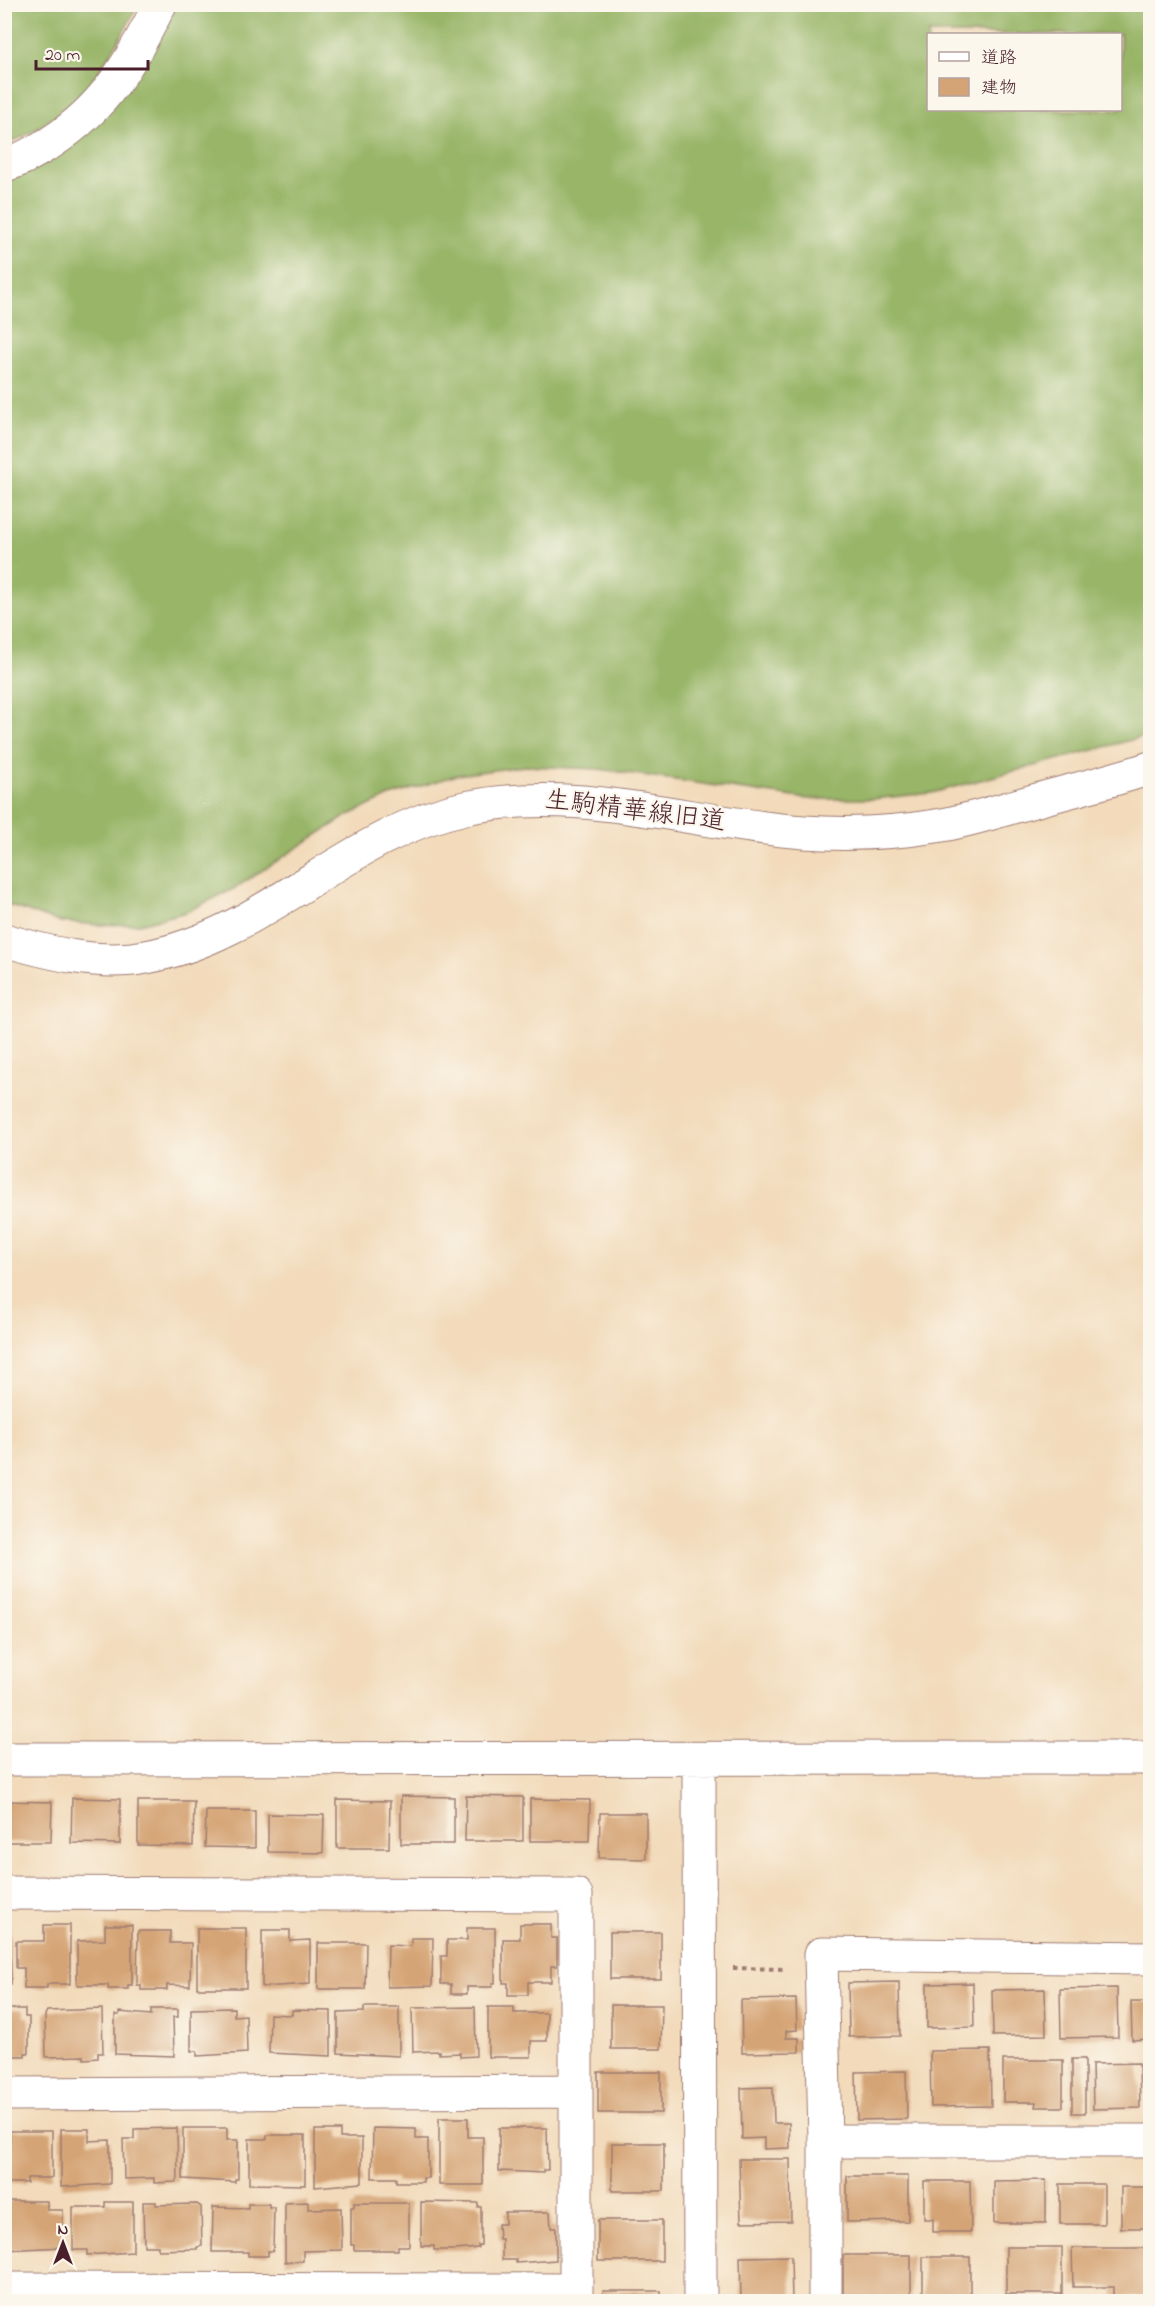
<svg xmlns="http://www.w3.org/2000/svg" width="1155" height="2306" font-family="'Indie Flower','Klee One',sans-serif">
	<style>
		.forest { fill: #98b567; stroke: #716a49; stroke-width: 1.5; fill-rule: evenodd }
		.building { fill: #d5a476 }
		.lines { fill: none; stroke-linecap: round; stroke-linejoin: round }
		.minor-casing { stroke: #9e7c72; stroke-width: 35 }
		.path { stroke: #9e7c72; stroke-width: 4; stroke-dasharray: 4.5 4.5; stroke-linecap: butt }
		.minor { stroke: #fff; stroke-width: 33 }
		.labels { text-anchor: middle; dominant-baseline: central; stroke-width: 4.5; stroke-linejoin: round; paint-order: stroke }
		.street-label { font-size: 26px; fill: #4a1f2b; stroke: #fbf7ec }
	</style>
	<rect width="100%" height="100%" fill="#fbf7ec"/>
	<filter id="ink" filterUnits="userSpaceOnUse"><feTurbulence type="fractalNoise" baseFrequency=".0167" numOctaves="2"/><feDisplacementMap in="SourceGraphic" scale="12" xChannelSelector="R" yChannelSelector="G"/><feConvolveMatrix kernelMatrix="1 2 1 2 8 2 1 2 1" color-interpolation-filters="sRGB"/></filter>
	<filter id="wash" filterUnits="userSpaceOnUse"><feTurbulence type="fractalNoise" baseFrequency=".008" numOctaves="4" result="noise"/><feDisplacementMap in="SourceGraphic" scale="24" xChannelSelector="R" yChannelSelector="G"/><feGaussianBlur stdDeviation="1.35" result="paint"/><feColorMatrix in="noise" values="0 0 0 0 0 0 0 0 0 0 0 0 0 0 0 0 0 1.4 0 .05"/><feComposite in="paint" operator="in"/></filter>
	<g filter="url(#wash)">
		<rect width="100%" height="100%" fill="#f2daba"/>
		<path class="forest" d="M4,5H138C104,71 75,115 5,145Z
			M172,5H1150V735L932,793L872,799H808L599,769L525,766L457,775L390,796L345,817L235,888L186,912L139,924L100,925L60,922L5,904L4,177ZM928,34H1120V110H928Z"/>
		<g id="blocks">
			<path class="building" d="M401,1796L454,1797V1844H401Z
				M466,1796L523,1797V1841H465Z
				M72,1798L120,1799V1844L71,1843Z
				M530,1799L590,1800L589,1841H530Z
				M337,1800L390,1801L389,1848H337Z
				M4,1801L52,1802L51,1842H4Z
				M138,1801H194L193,1846L138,1845Z
				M206,1811H255V1848L205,1847Z
				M600,1813H646V1859L599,1858Z
				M268,1814L324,1815L323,1853L268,1852Z
				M520,1924H551V1938H557V1966H551V1982H528V1995H508V1983H503V1939H520Z
				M4,1925H10L11,1984H4Z
				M44,1925H70V1984H47V1988H24V1968H16V1941H44Z
				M105,1925H132V1985H128V1989H108V1985H77V1941L105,1940Z
				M197,1928H246V1988H197Z
				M467,1928H495V1983H492V1987H467V1994H451V1984H441V1956H447V1940H467Z
				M262,1930H290V1941L310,1940V1984L262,1987Z
				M138,1931H170V1943H191L190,1986L167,1985V1990H141V1985H137Z
				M610,1932H661V1979H610Z
				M411,1938H433L432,1986L387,1987L388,1945L411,1946Z
				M318,1943H366L365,1989H318Z
				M899,1982L900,2036L849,2037L848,1983Z
				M973,1983L974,2027L927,2028V1984Z
				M1117,1988L1118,2037L1061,2038L1060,1989Z
				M1045,1989L1046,2035L993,2036L992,1990Z
				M796,1999L797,2030L786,2031V2038H799V2052L742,2053L741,2000Z
				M1131,2002H1150V2039L1132,2040Z
				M611,2005H662L661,2049H611Z
				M364,2007H399V2056L338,2053V2013L364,2012Z
				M475,2007L476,2056L460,2057V2053L439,2054V2051L413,2052L412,2008Z
				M488,2007H514V2013H547V2041H531V2057H488Z
				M234,2008V2016L246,2015L247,2053L197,2056V2051H191V2009Z
				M4,2009H25V2017H29V2053H25V2056H4Z
				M102,2009L103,2053H98V2058L84,2059V2056L46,2057L45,2015L47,2011Z
				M151,2009H178V2017H173L174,2056L115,2054V2015H119V2012L151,2015Z
				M292,2010L331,2011V2056L269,2053L270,2014L292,2015Z
				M990,2050L991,2106L931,2107L930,2051Z
				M1072,2059H1085V2113H1072Z
				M1003,2060H1063V2107H1035L1036,2102H1003Z
				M1139,2063L1140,2108L1093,2109L1092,2064Z
				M906,2071L907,2119L857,2120L856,2072Z
				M598,2072H661V2113H598Z
				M773,2087L774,2123H789L790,2148L764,2149V2138L742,2139L741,2088Z
				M439,2118H468V2137H483V2185H439Z
				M177,2128L178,2179L175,2182L154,2183V2178L124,2179L123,2139H134V2129Z
				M183,2128H227V2140H238V2179H235V2182L183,2179Z
				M373,2128L416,2129V2139H428V2178H423V2182H396V2178H372Z
				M499,2128H547L548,2170H543V2173L499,2171Z
				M61,2129H89V2141L110,2140V2184L61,2187Z
				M315,2130H340V2138H362V2183L315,2187Z
				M10,2131H52V2178H27V2183H4V2141H10Z
				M267,2135H305V2185L249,2184V2139H267Z
				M612,2143H664V2191H612Z
				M739,2159H790L791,2221L741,2222Z
				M847,2176H908V2221L847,2222Z
				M1046,2180V2223H994V2181Z
				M924,2181H970L971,2232H933V2219H924Z
				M1060,2184H1104V2224H1060Z
				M1121,2187H1150V2228H1121Z
				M5,2201H47V2210H63V2247L5,2250Z
				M105,2202H133V2252L87,2255V2250H73V2207H105Z
				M143,2202H156V2205L197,2204L201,2207L202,2246L197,2247V2249L158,2250V2246H144Z
				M308,2202V2209L341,2208L342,2250L303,2251V2261L285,2262V2203Z
				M421,2202L478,2203V2207H481V2245H478V2248L455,2250H434V2246H421Z
				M354,2203H409V2246H398V2250H354V2245H351V2207H354Z
				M248,2204H269V2207H274L273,2251H268V2256H248V2252H212L213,2207L248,2208Z
				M505,2212H550L551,2228H556V2260L516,2263V2260H502V2239H499L498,2224H505Z
				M598,2220H662V2261H598Z
				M1006,2247H1062V2294H1006Z
				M1072,2248H1145V2297H1113V2287H1073Z
				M843,2255H911V2299H843Z
				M791,2256L792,2302H741L740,2257Z
				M923,2257H970V2299L923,2300Z
				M603,2291H661V2302H603Z"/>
		</g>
	</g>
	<g filter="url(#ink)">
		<use href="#blocks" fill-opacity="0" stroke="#9e7c72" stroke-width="1.5"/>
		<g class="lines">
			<g class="minor-casing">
				<path id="minor" d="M4,165C21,161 36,151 50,143C106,107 131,62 160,4
					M4,940C50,953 99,966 146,957C265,935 347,833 465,808C580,784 691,824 804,832C848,835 893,833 936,826C971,821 1006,808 1041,799C1077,789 1115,780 1150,768
					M4,1759L1150,1758
					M699,1759L700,2302
					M4,1893L576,1895V2302
					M4,2094L576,2091
					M825,2141H1150
					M4,2289L576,2290
					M825,2302V2141L821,1954L1150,1958"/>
			</g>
			<path class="path" d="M733,1968L786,1969"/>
			<use href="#minor" class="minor"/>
		</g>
	</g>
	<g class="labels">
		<g class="street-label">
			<text transform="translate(635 812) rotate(7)">生駒精華線旧道</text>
		</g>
	</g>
	<rect width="1155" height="2306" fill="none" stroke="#fbf7ec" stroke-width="24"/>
	<rect x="927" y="33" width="195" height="78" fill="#fbf7ec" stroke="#b4a19f" stroke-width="1.5"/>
	<rect x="939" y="52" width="30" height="9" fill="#ffffff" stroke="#b4a19f" stroke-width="1.5"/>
	<text x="981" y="63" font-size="18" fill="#4a1f2b">道路</text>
	<rect x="939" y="78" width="30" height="18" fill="#d5a476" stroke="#b4a19f" stroke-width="1.5"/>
	<text x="981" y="93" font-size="18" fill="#4a1f2b">建物</text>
	<g transform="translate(63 2243)" stroke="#fbf7ec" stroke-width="4.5" paint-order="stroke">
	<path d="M0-4.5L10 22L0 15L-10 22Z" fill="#4a1f2b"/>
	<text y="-9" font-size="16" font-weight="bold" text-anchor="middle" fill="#4a1f2b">N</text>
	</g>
	<path d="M36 60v9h112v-9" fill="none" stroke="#4a1f2b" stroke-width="3"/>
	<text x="45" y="60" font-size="18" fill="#4a1f2b" stroke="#fbf7ec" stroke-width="4.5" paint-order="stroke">20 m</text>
</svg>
